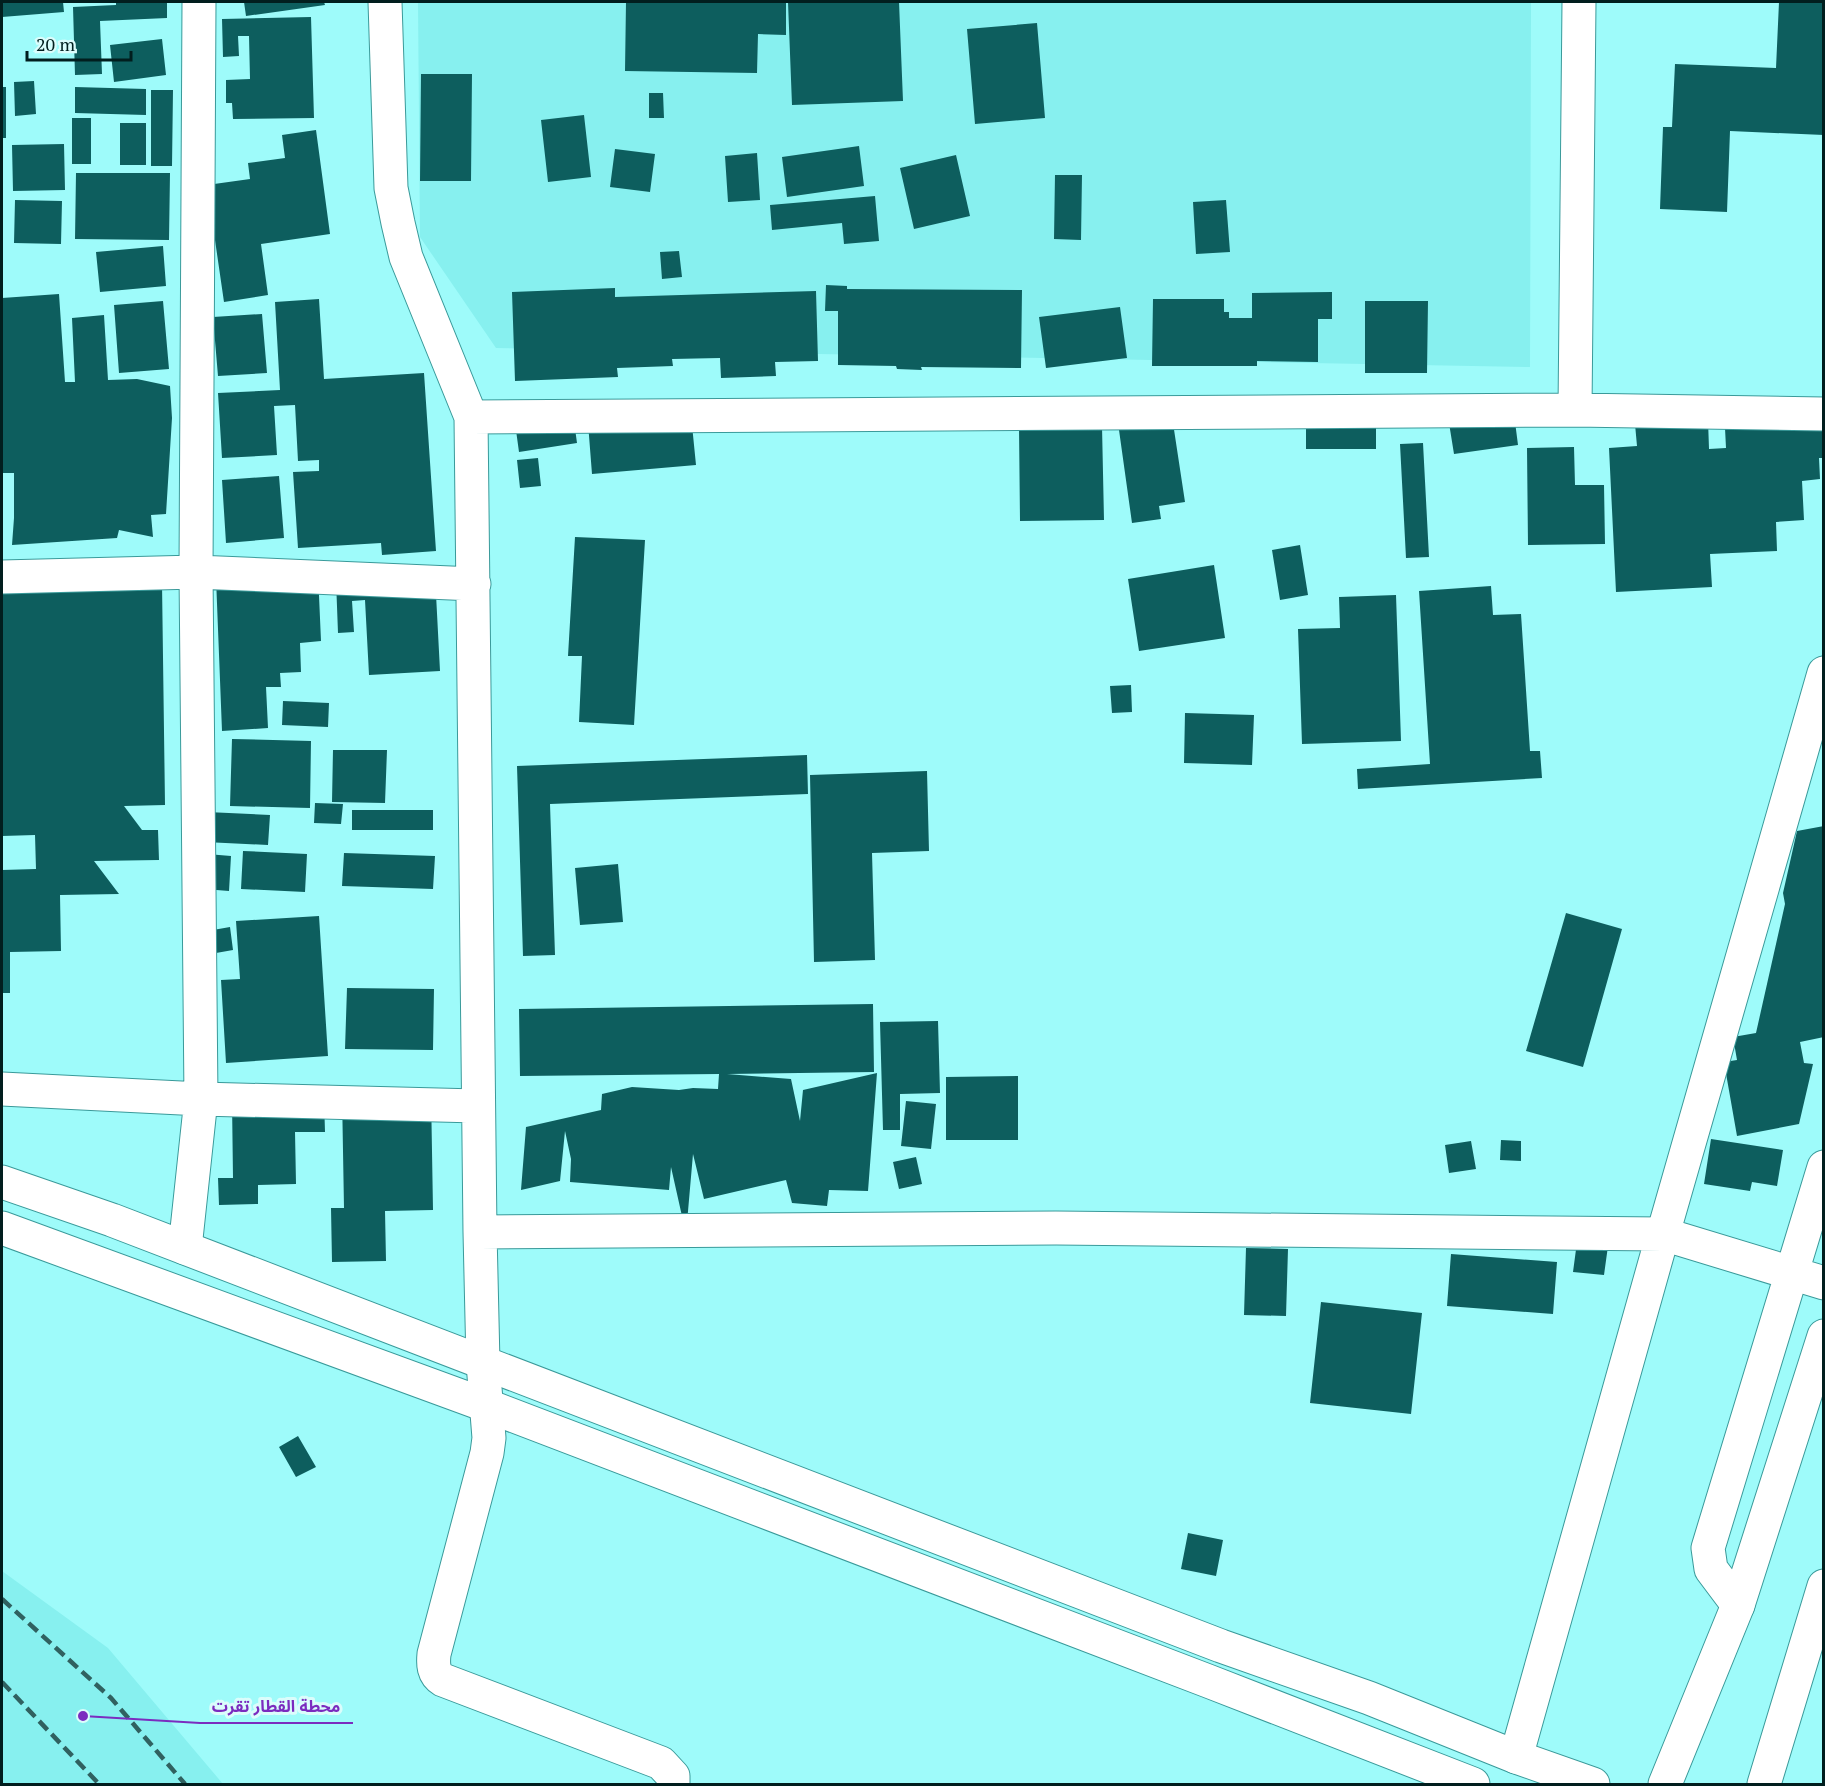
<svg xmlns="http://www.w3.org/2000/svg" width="1825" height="1786" font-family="'PT Serif','Noto Sans Arabic',serif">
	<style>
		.built { fill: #87f0ef }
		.building { fill: #0d5e5e }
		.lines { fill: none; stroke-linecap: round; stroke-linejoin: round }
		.minor-casing { stroke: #3a9a9a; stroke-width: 35 }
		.major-casing { stroke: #3a9a9a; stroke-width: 35 }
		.highway-casing { stroke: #3a9a9a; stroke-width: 35 }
		.minor { stroke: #fff; stroke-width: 33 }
		.major { stroke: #fff; stroke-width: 33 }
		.highway { stroke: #fff; stroke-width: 33 }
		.rail { stroke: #306160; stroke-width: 4.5; stroke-dasharray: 12 6; stroke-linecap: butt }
		.leader { fill: none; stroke: #7b2cbf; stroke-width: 2 }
		.callout-dot { fill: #7b2cbf; stroke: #dbfdfc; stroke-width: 2 }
		.callout-label { font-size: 16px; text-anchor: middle; font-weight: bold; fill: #7b2cbf; stroke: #dbfdfc; stroke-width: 6; stroke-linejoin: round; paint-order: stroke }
	</style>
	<rect width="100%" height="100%" fill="#9efbfa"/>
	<path class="built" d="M418,2H1531L1530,367L496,348L420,237Z
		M2,1571L108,1648L223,1784H2Z"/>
	<path class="building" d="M2,2H63L64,12L2,17Z
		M116,2H167V18L100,21L102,74L75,75L73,7L116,5Z
		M244,2H324L325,5L246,16Z
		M626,2H786V35L758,34L757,73L625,71Z
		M788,2H899L903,101L792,105Z
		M1779,2H1824V135L1730,131L1727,212L1660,209L1663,127H1672L1675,64L1776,68Z
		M311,17L314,118L233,119L232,103H226V80L250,79L249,36H238L239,56L223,57L222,19Z
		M1037,23L1045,118L975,124L967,29Z
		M162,39L166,75L114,82L110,45Z
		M421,74H472L471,181H420Z
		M34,81L36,114L15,116L14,82Z
		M2,87H6V138H2Z
		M75,87L146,89V115L75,113Z
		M151,90H173L172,166H151Z
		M649,93H663L664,118H649Z
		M584,115L591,177L548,182L541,120Z
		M72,118H91V164H72Z
		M120,123H146V165H120Z
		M316,130L330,234L261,244L268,295L224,302L207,185L250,179L248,163L285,158L282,135Z
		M64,144L65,190L13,191L12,145Z
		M859,146L864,186L787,197L782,157Z
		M615,149L655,154L650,192L610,187Z
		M757,153L760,200L728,202L725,156Z
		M956,155L970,216L914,229L900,168Z
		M76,173H170L169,240L75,239Z
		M1055,175H1082L1081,240L1054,239Z
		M875,196L879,241L844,244L842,223L772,230L770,205Z
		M15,200L62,201L61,244L14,243Z
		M1226,200L1230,252L1196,254L1193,202Z
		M163,246L166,286L100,292L96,252Z
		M679,251L682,277L662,279L660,252Z
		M826,285L847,286V289L1022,290L1021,368L921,367L922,370L897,369L896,366L838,365V311H825Z
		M615,288V297L816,291L818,361L775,362L776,376L721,378L720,358L672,359L673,366L617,368L618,377L515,381L512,292Z
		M1332,292V319H1318V362L1257,361V366H1152L1153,299H1224V312H1229V318H1252V293Z
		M59,294L65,382H75L72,318L104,315L108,380L137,379L170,386L172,418L166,514L151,515L153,537L119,530L117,538L12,545L14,518V473H2V298Z
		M319,299L324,379L424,373L436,551L382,555L381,543L298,548L293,472L319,471V460L298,461L295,405L274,406L277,455L222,458L218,393L280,390L275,302Z
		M163,301L169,369L119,373L114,305Z
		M1365,301H1428L1427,373H1365Z
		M1120,307L1127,358L1046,368L1039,317Z
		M262,314L267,373L218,376L213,317Z
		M573,414L577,443L519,452L515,423Z
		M1514,414L1518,445L1454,454L1449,423Z
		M691,415L696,465L592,474L588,423Z
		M1306,418H1376V449H1306Z
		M1824,419V458H1819L1820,479L1802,481L1804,520L1776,522L1777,551L1710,554L1712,587L1616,592L1609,448L1637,446L1635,424L1708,420L1709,449L1726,448L1725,428Z
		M1173,423L1185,502L1159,506L1161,519L1132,523L1119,430Z
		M1102,426L1104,520L1020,521L1019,427Z
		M1423,443L1429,557L1406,558L1400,444Z
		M1574,447L1575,485H1604L1605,544L1528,545L1527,448Z
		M538,458L541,486L520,488L517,460Z
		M279,476L284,538L226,543L222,480Z
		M575,537L645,540L634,725L579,722L582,656H568Z
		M1300,545L1308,595L1280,600L1272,550Z
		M1214,565L1225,638L1139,651L1128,579Z
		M2,572L162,583L165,805L124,806L142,830H158L159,860L94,861L119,894L60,895L61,951L10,952V993H2V870L36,869L35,835L2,836Z
		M318,573L321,641L300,643L301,672L280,673L281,687H266L268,728L222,731L216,578Z
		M435,575L440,671L369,675L365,600L352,601L354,632L338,633L336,580Z
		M1491,586L1493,615L1521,614L1530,751H1540L1542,778L1358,789L1357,769L1430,764L1419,591Z
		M1396,595L1401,741L1302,744L1298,629L1340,628L1339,597Z
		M1131,685L1132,712L1112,713L1110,686Z
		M283,701L329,703L328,727L282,725Z
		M1185,713L1254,715L1252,765L1184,763Z
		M232,739L311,741L310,808L230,806Z
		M333,750H387L385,803L332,802Z
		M807,755L808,794L550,804L555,955L523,956L517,766Z
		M927,771L929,851L872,853L875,960L814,962L810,775Z
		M315,803L343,804L341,824L314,823Z
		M352,810H433V830H352Z
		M207,812L270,815L268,845L205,842Z
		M1824,826V1037L1800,1042L1804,1063L1813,1064L1799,1124L1737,1136L1724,1062L1737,1060L1733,1037L1756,1033L1785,904L1783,893L1797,831Z
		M243,851L307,854L305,892L241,889Z
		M344,853L435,856L433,889L342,886Z
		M207,854L231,856L229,891L204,889Z
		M618,864L623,922L580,925L575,868Z
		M1566,913L1622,929L1583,1067L1526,1051Z
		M319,916L328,1056L226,1063L221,980L240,979L236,921Z
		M230,927L233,950L216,953L213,930Z
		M347,988L434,989L433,1050L345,1049Z
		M873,1004L874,1072L727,1074L791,1079L800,1121L803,1090L877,1073L868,1191L829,1190L827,1206L792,1203L786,1180L704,1199L693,1154L686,1234L671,1167L669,1190L570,1182L571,1159L565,1131L560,1181L521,1190L526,1127L601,1110L602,1094L632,1087L679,1090L693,1088L718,1089L719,1074L520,1076L519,1009Z
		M938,1021L940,1093L900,1094V1130H883L880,1022Z
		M1018,1076V1140H946V1077Z
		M431,1093L433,1210L385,1211L386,1261L332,1262L331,1208H344L342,1094Z
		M324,1099L325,1132H295L296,1184L258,1185V1204L219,1205L218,1178H233L232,1101Z
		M906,1101L936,1104L931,1149L901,1146Z
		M1711,1139L1783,1150L1777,1186L1752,1182L1750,1191L1704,1184Z
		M1501,1140L1521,1141V1161L1500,1160Z
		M1471,1141L1476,1169L1449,1173L1445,1145Z
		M916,1157L922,1184L899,1189L893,1162Z
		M1577,1242L1608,1246L1604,1275L1573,1272Z
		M1246,1248L1288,1249L1286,1316L1244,1315Z
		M1451,1254L1557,1262L1553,1314L1447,1306Z
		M1321,1302L1422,1313L1411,1414L1310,1403Z
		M298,1436L316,1467L296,1477L279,1447Z
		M1188,1533L1223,1540L1216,1576L1181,1569Z"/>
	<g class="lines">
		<g class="minor-casing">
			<path id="minor" d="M385,2L391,188L398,223L406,257L471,417L480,1232L483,1363L489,1438L487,1453L434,1654C433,1664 433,1674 443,1680L661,1763L673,1776V1784
				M1575,410L1579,2
				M471,417L1575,410L1824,414
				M2,577L196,572L474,584
				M2,1089L201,1099L477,1106
				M480,1232L1056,1228L1663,1234L1824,673
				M185,1248L201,1099L196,572L199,2
				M1738,1605L1711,1569L1708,1548L1824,1167
				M1516,1757L1663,1234L1824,1283"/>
		</g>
		<g class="major-casing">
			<path id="major" d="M2,1182L112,1220L1221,1646L1369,1698L1516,1757L1593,1784
				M2,1228L488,1406L1208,1681L1473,1784"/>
		</g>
		<g class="highway-casing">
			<path id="highway" d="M1665,1784L1738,1605L1824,1336
				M1764,1784L1824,1586"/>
		</g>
		<use href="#minor" class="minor"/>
		<use href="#major" class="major"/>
		<use href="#highway" class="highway"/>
		<path class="rail" d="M2,1599L111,1698L185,1784
			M2,1682L99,1784"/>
	</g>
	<path class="leader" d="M83 1716L200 1723H353"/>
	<circle class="callout-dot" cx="83" cy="1716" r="6"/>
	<g class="callout-label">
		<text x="276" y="1712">محطة القطار تقرت</text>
	</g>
	<rect width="1825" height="1786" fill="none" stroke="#011e1e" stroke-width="6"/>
	<path d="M27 51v9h104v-9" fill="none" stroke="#011e1e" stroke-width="3"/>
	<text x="36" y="51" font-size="18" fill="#011e1e" stroke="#dbfdfc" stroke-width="4.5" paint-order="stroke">20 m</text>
</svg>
